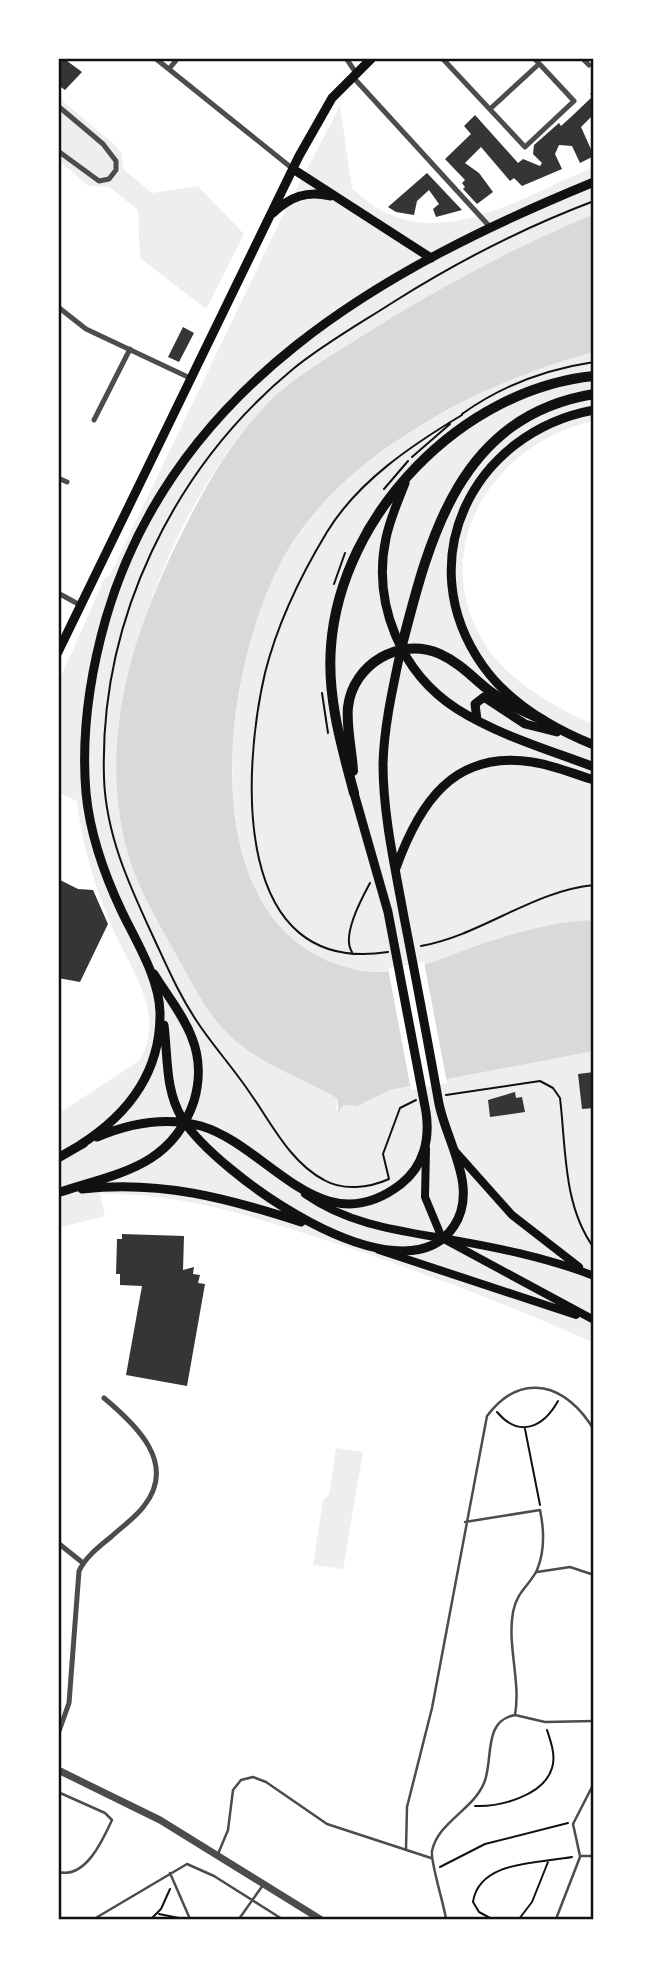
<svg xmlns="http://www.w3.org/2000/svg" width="652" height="1977" font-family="Lato,sans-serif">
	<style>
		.green { fill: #eee }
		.water { fill: #d9d9d9 }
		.pier { fill: #fff }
		.building { fill: #353535 }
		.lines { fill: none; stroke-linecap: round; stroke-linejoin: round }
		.path { stroke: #111; stroke-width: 2 }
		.service { stroke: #4c4c4c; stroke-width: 2.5 }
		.minor { stroke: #4c4c4c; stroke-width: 5 }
		.tertiary { stroke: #4c4c4c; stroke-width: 7 }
		.secondary { stroke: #111; stroke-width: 8 }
		.primary { stroke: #111; stroke-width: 9 }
		.trunk { stroke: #111; stroke-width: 9 }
		.motorway { stroke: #111; stroke-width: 10 }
		.neatline { fill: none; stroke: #111; stroke-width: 2.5 }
	</style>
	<rect width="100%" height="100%" fill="#fff"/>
	<path class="green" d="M58,97L116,146L121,152L124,170L152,193L198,186L244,234L206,309L140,258L138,210L109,187L89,186L58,160Z
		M340,106L352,188C426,263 516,199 594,167V214C510,249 431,292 354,341C323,361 291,379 266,405C173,503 95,699 123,834C132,881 157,919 179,960C193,985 208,1015 229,1035C261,1066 302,1077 338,1099L336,1111L343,1105L357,1106L390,1090L594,1051V1343C505,1303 415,1269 322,1239C248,1215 178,1192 100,1194L105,1216L58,1228V1114L140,1060C168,1012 126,963 109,920C93,882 82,842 77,801L58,792V683L105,578L110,575L284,213Z
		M594,352V421C494,442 426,548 484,643C507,681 555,707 594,725V920C555,921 518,932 481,944C439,959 400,980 353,969C179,929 222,632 304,526C371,440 491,379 594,352Z
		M336,1448L363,1452L343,1569L313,1565L323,1500L329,1495Z"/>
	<path class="water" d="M594,214V352C491,379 370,440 304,526C222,632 178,929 353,969C400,980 439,959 481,944C518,932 555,921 594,920V1051L390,1090L357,1106L343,1105L338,1113V1099C302,1077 261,1066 229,1035C208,1015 193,985 179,960C157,919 132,881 123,834C101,728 136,624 183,531C206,485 230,443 266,405C291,379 323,361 354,341C431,292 510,249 594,214Z"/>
	<path class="pier" d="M424,962L447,1083L411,1090L388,968Z"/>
	<path class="building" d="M58,58H63L82,72L65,90L58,85Z
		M594,89V114L581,127L594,156L580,163L572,146L559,145L555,154L562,169L522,186L514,178L510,181L481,147L465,163L479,173L493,192L477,204L463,189L465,187L462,183L465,180L445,159L471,134L464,126L475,115L518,163L523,159L540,166L542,163L533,154L534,145L559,123L561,126L571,117L593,96L590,94Z
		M427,173L462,210L436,217L433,209L439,204L429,190L417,201L414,215L396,212L388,207Z
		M183,327L194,333L179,362L168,357Z
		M58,879L78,889L93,890L108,924L80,982L58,978Z
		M594,1072V1108L582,1109L578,1074Z
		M515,1092L516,1098L522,1097L525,1112L490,1117L488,1100Z
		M122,1234L184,1236L183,1270L194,1267L193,1274L200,1275L198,1283L205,1284L187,1386L126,1375L142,1286L120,1285V1274H116L117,1239H122Z"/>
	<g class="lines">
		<path class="path" d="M462,414C501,386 547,369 594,362
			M412,457L450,424
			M384,489L408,461
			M334,584L345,553
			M322,693L328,733
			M421,946C482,935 532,891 594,885
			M352,952C341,936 362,898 370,883
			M388,952C231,977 242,772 265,673C277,625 301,575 327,532C358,481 412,445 462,415
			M446,1095L540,1081L553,1088L560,1098C566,1148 563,1206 594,1248
			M416,1100L400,1108L383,1154L389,1179C369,1188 343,1191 324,1180C290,1162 272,1124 250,1093C234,1069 214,1047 198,1023C181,998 169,971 157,945C132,891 106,838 104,778C99,621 173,468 293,369C325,343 361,323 395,301C457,262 525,227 594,201
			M497,1412C519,1438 543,1428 558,1401
			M525,1429L540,1505
			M475,1806C499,1807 544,1796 552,1768C556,1756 551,1742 547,1730
			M440,1867L485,1844L568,1823
			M159,1914L184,1919
			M151,1919L161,1909L170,1889
			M492,1919L479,1912L473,1902C479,1860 541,1863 572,1857
			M519,1919L532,1902L548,1862"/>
		<path class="service" d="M465,1522L540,1510C544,1529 545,1551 537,1570C530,1585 517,1591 513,1612C507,1646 521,1681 515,1715
			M537,1572L570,1567L594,1575
			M515,1715L545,1722L594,1721
			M58,1792L105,1813L112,1820C102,1842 85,1879 58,1872
			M406,1849L407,1807L432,1708L487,1416C522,1370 567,1384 594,1430
			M218,1854L228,1830L233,1790L241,1780L253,1777L266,1782L327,1824L431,1858
			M580,1856L573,1824L594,1783
			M580,1856H594
			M170,1873L190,1919
			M94,1919L187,1864L214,1876L282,1919
			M239,1919L263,1885
			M446,1919C444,1904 430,1861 432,1851C438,1822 473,1810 484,1783C494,1760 482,1721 515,1715
			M556,1919L580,1857"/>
		<path class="minor" d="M155,58L293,169
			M346,58L356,73
			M442,58L525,147L574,101L534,58
			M582,58L589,65
			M169,69L178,58
			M352,76L491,228
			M58,106L103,144L116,161V170L109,179L99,181L58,151
			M490,109L539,64
			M58,307L86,329L190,378
			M94,420L130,349
			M58,478L67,482
			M58,593L80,605
			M58,1543L83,1563
			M58,1734L69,1703L79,1571C86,1556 100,1546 112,1536C123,1526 136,1517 144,1506C178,1463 135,1424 104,1398"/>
		<path class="tertiary" d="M58,1770L160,1820L320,1919"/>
		<path class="secondary" d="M426,1149L425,1197L442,1238L594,1320
			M454,1150L512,1215L579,1267
			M305,1194C346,1223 394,1230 442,1238C494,1247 546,1257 594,1276
			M379,1250L576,1315"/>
		<path class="primary" d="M293,169L431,258
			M273,213C290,197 307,190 330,196
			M594,410C474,432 408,560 483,666C510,704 552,728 594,745
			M405,483C398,501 390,519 386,538C372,604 401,673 457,709C498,735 549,750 594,767
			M58,652L299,156L332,98L372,58
			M477,720L475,704L484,697L525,724L557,732"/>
		<path class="trunk" d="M396,868C419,804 453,750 532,762C553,765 574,774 594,780
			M164,1025C168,1057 165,1090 182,1118C215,1173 402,1306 454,1226C479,1188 447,1143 439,1104C428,1042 416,979 404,917C395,867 383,815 383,764C384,726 393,687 401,649
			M97,1137C130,1123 165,1116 201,1126C269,1146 321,1246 401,1184C424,1166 430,1139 426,1112L388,912L354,793
			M80,1145C129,1114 161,1071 160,1012C159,978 137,943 122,912C104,874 90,835 86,793C81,734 90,674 106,618C174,385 384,268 594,182
			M58,1158L84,1143
			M82,1189C160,1180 227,1198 301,1222
			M60,1192C118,1173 172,1167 194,1101C200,1081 200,1058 192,1038C184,1016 167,995 154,974"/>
		<path class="motorway" d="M401,649C430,535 460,416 594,394
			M353,771C352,751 346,727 348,707C353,664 400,636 440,654C460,663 474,679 491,692C507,704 525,712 543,720
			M354,793C341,744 327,697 331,646C341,514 462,389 594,376"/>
	</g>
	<rect width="652" height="1977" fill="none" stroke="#ffffff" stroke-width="119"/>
	<rect x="60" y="60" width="532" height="1858" class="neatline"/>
</svg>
